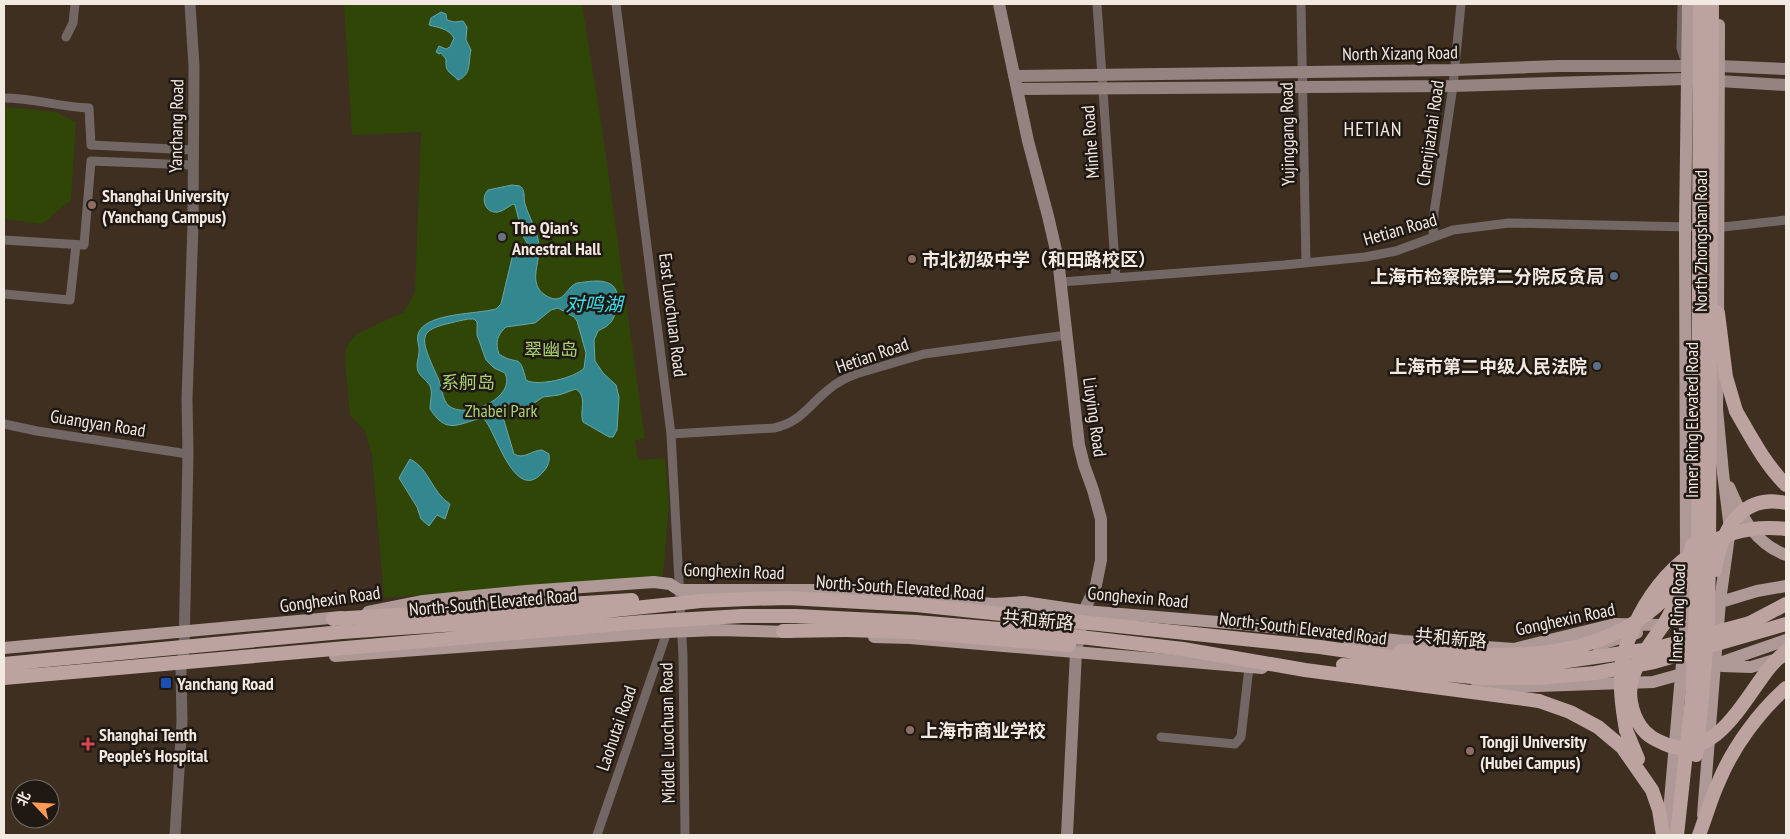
<svg xmlns="http://www.w3.org/2000/svg" width="1790" height="839" font-family="'PT Sans Narrow','Noto Sans SC',sans-serif">
	<style>
		.green { fill: #2f4606 }
		.water { fill: #338890; stroke: #6ca5a8; fill-rule: evenodd }
		.lines { fill: none; stroke-linecap: round; stroke-linejoin: round }
		.minor { stroke: #726765; stroke-width: 9 }
		.tertiary { stroke: #726765; stroke-width: 11 }
		.secondary { stroke: #958381; stroke-width: 12 }
		.primary { stroke: #af9997; stroke-width: 12 }
		.trunk { stroke: #bca3a0; stroke-width: 14 }
		.trunk-bridge { stroke: #bca3a0; stroke-width: 14 }
		.education-dot { fill: #8d6e63; stroke: #201913; stroke-width: 2 }
		.worship-dot { fill: #6b7280; stroke: #201913; stroke-width: 2 }
		.service-dot { fill: #5c6f8a; stroke: #201913; stroke-width: 2 }
		.transit-dot { fill: #1a4fb4; stroke: #201913; stroke-width: 2 }
		.health-dot { fill: #e0444e; stroke: #201913; stroke-width: 2 }
		.labels { text-anchor: middle; dominant-baseline: central; stroke-width: 5; stroke-linejoin: round; paint-order: stroke }
		.street-label { font-size: 18px; fill: #f2e9e0; stroke: #201913 }
		.poi-label { font-size: 18px; font-weight: bold; fill: #f2e9e0; stroke: #201913; text-anchor: start }
		.park-label { font-size: 18px; fill: #a7d172; stroke: #201913 }
		.water-label { font-size: 19px; font-style: italic; fill: #37e0ee; stroke: #201913 }
		.quarter-label { font-size: 20px; letter-spacing: 1px; fill: #f2e9e0; stroke: #201913 }
	</style>
	<rect width="100%" height="100%" fill="#3e2f21"/>
	<path class="green" d="M344,4H582L603,135L645,439L635,440L638,460L665,458L669,505L663,576L384,598L372,455L365,431L350,415L345,360L346,347L356,334L404,312L415,292L421,132L352,135Z
		M4,107L56,112L76,122L71,200L42,224L4,219Z"/>
	<path class="water" d="M441,12L446,14L447,20L454,22L463,21L467,27L466,40L471,50C468,61 472,75 458,80C449,71 445,72 446,59L441,53L439,54L436,52L439,46L446,49L450,47L454,38C448,28 439,28 429,25L431,18Z
		M512,185L520,186C526,191 523,196 525,204C529,217 537,230 539,244C541,262 527,283 545,295C548,297 552,299 556,299C565,299 568,286 577,283C586,282 599,279 608,283C623,288 618,313 611,322C607,327 603,328 598,331L594,340L595,361L603,373L616,385L619,397L617,430L613,437H609L583,422C579,411 588,397 576,389L559,395L543,397L527,408L517,404H508L504,408L503,417L514,454C524,460 532,450 542,450L549,454C550,461 548,467 543,472C515,505 496,431 484,419L482,418C457,424 447,435 430,409C430,401 433,393 430,386C427,380 420,377 418,371C415,364 420,356 419,348C418,342 416,336 420,330C431,313 477,314 496,309L501,304L512,258L515,254L527,253L528,245L523,236L515,205L513,204C508,207 503,211 498,212C485,214 480,198 488,190ZM558,308L574,317L577,321L586,353L584,368C575,378 537,387 526,380C519,351 518,367 499,354C495,343 497,335 506,327L535,323L551,310ZM468,319H474L477,322V335L486,360L494,368L505,373C517,397 467,420 449,406C442,400 442,386 438,378C416,330 418,330 468,319Z
		M410,459C429,468 432,493 450,504L445,519L437,515L429,526L421,519L417,507L399,478Z"/>
	<g class="lines">
		<path class="minor" d="M616,4L671,434L683,656L685,835
			M1097,4L1116,278
			M1301,4L1306,263
			M1682,4L1681,48L1685,60
			M66,37L73,23L75,4
			M4,98C33,98 61,107 89,108L91,145L193,150
			M1723,227L1786,220
			M1433,237L1434,213L1453,86L1461,4
			M4,240L84,245L91,161L193,165
			M1061,282L1284,265L1365,257L1396,251L1453,230L1509,223L1690,227
			M4,294L70,300L76,245
			M4,424L37,431L188,454
			M671,434L774,428C801,422 808,406 828,390C837,382 847,377 859,373L924,354L1067,335
			M1161,737L1235,744L1241,737L1249,667
			M597,835L667,632"/>
		<path class="tertiary" d="M175,835L182,721L181,668L184,651L188,454L187,399L193,225L194,66L190,4"/>
		<path class="secondary" d="M999,4L1028,141L1048,216L1058,259L1079,445L1084,465L1093,490L1101,519V560L1096,585L1084,611L1076,652L1067,835
			M1014,76L1455,70L1558,66H1719L1786,69
			M1017,89L1453,86L1686,79L1786,85"/>
		<path class="primary" d="M1718,322L1719,25
			M1729,487C1742,517 1754,543 1786,555
			M1686,559L1685,226L1688,4
			M1714,604L1757,591L1786,586
			M368,612L423,601L526,591L654,582L670,584L679,590H825L994,604L1024,602L1084,611L1242,624L1403,641L1514,649L1615,624L1663,625
			M1676,622L1678,599
			M874,637L910,638L1262,668
			M1349,645L1411,652
			M1597,645L1637,633
			M4,648L341,617
			M335,656L667,632L717,630L791,632
			M1722,666L1751,667L1781,658
			M1476,688L1653,682L1714,665L1786,640
			M1703,815L1720,601L1730,529L1723,473L1717,409L1718,347
			M1667,835L1686,618V579"/>
		<path class="trunk" d="M1736,411C1751,437 1765,464 1786,485
			M333,619L632,600
			M1750,623L1786,604
			M783,631L846,630
			M1539,701L1570,712L1598,727L1622,747L1652,790L1659,810L1663,835
			M1626,730L1638,759
			M1696,755L1702,698
			M1677,835L1692,698"/>
		<path class="trunk-bridge" d="M1718,313L1726,377L1736,411
			M1692,545C1687,573 1679,600 1664,624C1652,641 1640,656 1633,676C1627,692 1631,713 1641,727C1647,736 1656,740 1665,744C1714,765 1746,696 1770,667C1775,661 1781,656 1786,651
			M1715,570C1721,532 1740,493 1786,503
			M846,630L913,632L1069,645
			M1401,651C1498,656 1614,670 1679,581
			M4,664L342,632L530,619L701,601L748,599L788,598L916,605L1320,647L1445,665L1496,667L1540,665L1657,648L1750,623
			M1343,665L1483,678H1539L1595,673L1654,662L1786,624
			M4,678L642,622L742,616H796L916,622L1037,632L1183,649L1305,670L1539,701
			M1692,698L1698,560L1700,4
			M1702,698L1708,623L1709,550L1712,4
			M1626,730C1622,707 1619,685 1622,662C1625,646 1632,630 1639,616C1668,560 1722,521 1786,529
			M1699,835C1706,817 1711,798 1719,781C1733,747 1759,712 1786,688"/>
	</g>
	<g class="education-dot">
		<circle cx="92" cy="205" r="5"/>
		<circle cx="912" cy="259" r="5"/>
		<circle cx="910" cy="730" r="5"/>
		<circle cx="1470" cy="751" r="5"/>
	</g>
	<circle class="worship-dot" cx="502" cy="237" r="5"/>
	<g class="service-dot">
		<circle cx="1614" cy="276" r="5"/>
		<circle cx="1597" cy="366" r="5"/>
	</g>
	<rect class="transit-dot" x="160" y="677" width="12" height="12" rx="2.5"/>
	<path class="health-dot" d="M85.5 736.5h5v5h5v5h-5v5h-5v-5h-5v-5h5z"/>
	<g class="labels">
		<g class="street-label">
			<text transform="translate(1400 53) rotate(-1)">North Xizang Road</text>
			<text transform="translate(176 126) rotate(-89)">Yanchang Road</text>
			<text transform="translate(1430 133) rotate(-82)">Chenjiazhai Road</text>
			<text transform="translate(1287 134) rotate(-91)">Yujinggang Road</text>
			<text transform="translate(1090 142) rotate(-94)">Minhe Road</text>
			<text transform="translate(1400 229) rotate(-16)">Hetian Road</text>
			<text transform="translate(1700 241) rotate(-90)">North Zhongshan Road</text>
			<text transform="translate(673 315) rotate(83)">East Luochuan Road</text>
			<text transform="translate(872 355) rotate(-19)">Hetian Road</text>
			<text transform="translate(1095 417) rotate(82)">Liuying Road</text>
			<text transform="translate(1691 420) rotate(-90)">Inner Ring Elevated Road</text>
			<text transform="translate(98 423) rotate(9)">Guangyan Road</text>
			<text transform="translate(734 571) rotate(2)">Gonghexin Road</text>
			<text transform="translate(900 587) rotate(4)">North-South Elevated Road</text>
			<text transform="translate(1138 597) rotate(5)">Gonghexin Road</text>
			<text transform="translate(330 599) rotate(-8)">Gonghexin Road</text>
			<text transform="translate(493 602) rotate(-5)">North-South Elevated Road</text>
			<text transform="translate(1677 613) rotate(-88)">Inner Ring Road</text>
			<text transform="translate(1565 619) rotate(-12)">Gonghexin Road</text>
			<text transform="translate(1038 620) rotate(5)">共和新路</text>
			<text transform="translate(1303 628) rotate(7)">North-South Elevated Road</text>
			<text transform="translate(1451 638) rotate(5)">共和新路</text>
			<text transform="translate(616 728) rotate(-71)">Laohutai Road</text>
			<text transform="translate(667 733) rotate(-91)">Middle Luochuan Road</text>
		</g>
		<g class="poi-label">
			<text x="102" y="195">Shanghai University<tspan x="102" dy="21">(Yanchang Campus)</tspan></text>
			<text x="512" y="227">The Qian's<tspan x="512" dy="21">Ancestral Hall</tspan></text>
			<text x="922" y="259">市北初级中学（和田路校区）</text>
			<text x="1604" y="276" text-anchor="end">上海市检察院第二分院反贪局</text>
			<text x="1587" y="366" text-anchor="end">上海市第二中级人民法院</text>
			<text x="177" y="683">Yanchang Road</text>
			<text x="920" y="730">上海市商业学校</text>
			<text x="99" y="734">Shanghai Tenth<tspan x="99" dy="21">People's Hospital</tspan></text>
			<text x="1480" y="741">Tongji University<tspan x="1480" dy="21">(Hubei Campus)</tspan></text>
		</g>
		<g class="park-label">
			<text x="551" y="349">翠幽岛</text>
			<text x="468" y="382">系舸岛</text>
			<text x="501" y="410">Zhabei Park</text>
		</g>
		<g class="water-label">
			<text x="594" y="304">对鸣湖</text>
		</g>
		<g class="quarter-label">
			<text x="1373" y="129">HETIAN</text>
		</g>
	</g>
	<rect width="1790" height="839" fill="none" stroke="#f2e9e0" stroke-width="10"/>
	<g transform="translate(35 804) rotate(295)"><circle r="24" fill="#201913" stroke="#746c65"/>
	<path d="M0-4L9 19L0 12L-9 19Z" fill="#fe9c57"/>
	<text y="-8" font-size="14" font-weight="bold" text-anchor="middle" fill="#f2e9e0">北</text>
	</g>
</svg>
